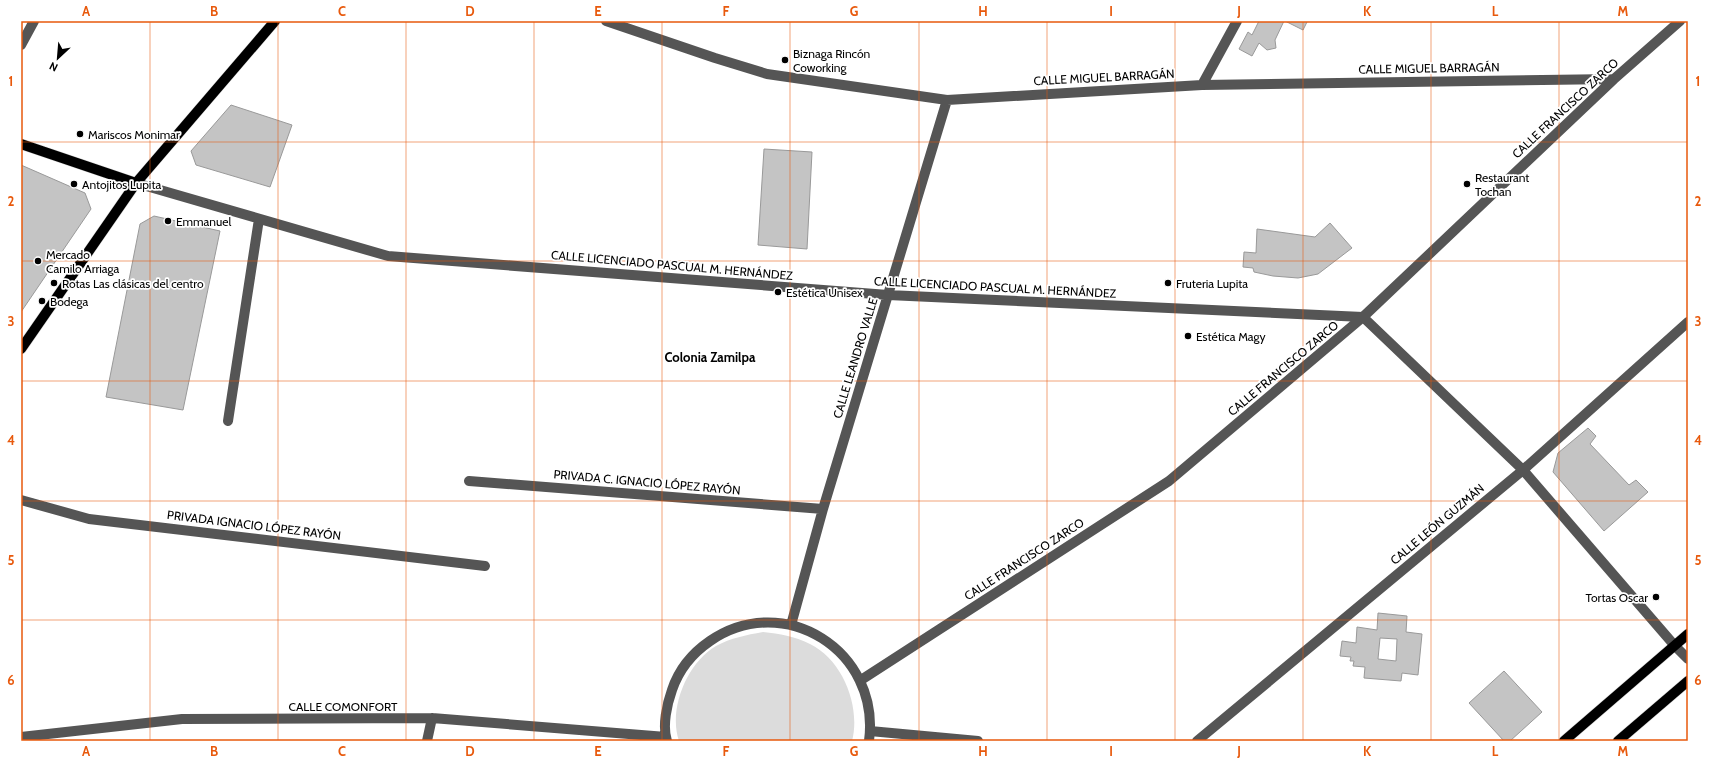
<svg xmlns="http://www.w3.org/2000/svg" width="1709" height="762" font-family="Cabin,sans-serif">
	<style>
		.green { fill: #dcdcdc }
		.building { fill: #c4c4c4; stroke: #999; fill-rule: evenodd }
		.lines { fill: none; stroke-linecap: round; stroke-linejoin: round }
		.major-casing { stroke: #dbdbdb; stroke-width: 11 }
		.minor { stroke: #555; stroke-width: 10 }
		.major { stroke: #000; stroke-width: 10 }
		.grid { fill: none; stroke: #e8590c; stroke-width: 1; stroke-opacity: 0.55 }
		.poi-dot { fill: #000; stroke: #fff; stroke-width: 1.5 }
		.labels { text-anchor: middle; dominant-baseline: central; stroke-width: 3.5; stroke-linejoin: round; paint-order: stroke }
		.poi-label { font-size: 12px; fill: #000; stroke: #fff; text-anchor: start }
		.street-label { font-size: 12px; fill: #000; stroke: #fff }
		.neighbourhood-label { font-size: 13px; font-weight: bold; fill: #000; stroke: #fff }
		.neatline { fill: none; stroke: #e8590c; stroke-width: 1.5 }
		.grid-label { font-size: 13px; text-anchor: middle; font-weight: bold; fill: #e8590c }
	</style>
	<rect width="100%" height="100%" fill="#fff"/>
	<path class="green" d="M763,632C780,634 794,636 810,644C843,660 861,707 852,741H679C668,709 687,663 716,646C731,638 746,635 763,632Z"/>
	<path class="building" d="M1259,21H1284L1275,40L1276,48L1267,50L1259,43L1252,56L1239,49L1248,32L1252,35Z
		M1285,21H1305L1307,22L1303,30Z
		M231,105L292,125L270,187L196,165L191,151Z
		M764,149L812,152L807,249L758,245Z
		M21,165L85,193L91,209L21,312Z
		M154,216L220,231L183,410L106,397L140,224Z
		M1330,223L1352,248L1318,274L1298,278L1273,276L1254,272L1253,268L1243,267L1244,252L1256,253L1257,229L1315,237Z
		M1588,428L1596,436L1590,444L1629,485L1636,480L1648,492L1604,531L1553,472L1558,453Z
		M1378,613L1407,616L1406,632L1422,634L1418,675L1402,673L1401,681L1364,678L1365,667L1353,666L1354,661H1350L1351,657L1340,656L1342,641L1356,643L1357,627L1377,630ZM1380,638L1397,639L1396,661L1378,659Z
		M1504,671L1542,712L1510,741H1504L1469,703Z"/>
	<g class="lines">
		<g class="major-casing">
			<path id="major" d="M21,144L136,183
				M21,349L136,183L275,21
				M1564,741L1688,634
				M1618,741L1688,681"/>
		</g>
		<path class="minor" d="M606,21L715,58L767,74L947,100L1202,85L1614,79
			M21,45L34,21
			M1202,85L1237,21
			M136,183L388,256L888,295L1363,317L1523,470L1675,646L1688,659
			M228,421L259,219
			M469,481L823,509
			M21,500L89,519L485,566
			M791,625L823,509L947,100
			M861,680L1169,481L1363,317L1614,79L1680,21
			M870,731L978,741
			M21,737L182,719L432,718L666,737
			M427,741L432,718
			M667,741C662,726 667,704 672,690C679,669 691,654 710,641C784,590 881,651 869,741
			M1197,741L1523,470L1688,322"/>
		<use href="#major" class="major"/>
	</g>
	<path class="grid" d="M150,21V741M278,21V741M406,21V741M534,21V741M662,21V741M790,21V741M919,21V741M1047,21V741M1175,21V741M1303,21V741M1431,21V741M1559,21V741M21,142H1688M21,261H1688M21,381H1688M21,501H1688M21,620H1688"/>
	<g class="poi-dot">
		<circle cx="785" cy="60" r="4"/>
		<circle cx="80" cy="134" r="4"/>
		<circle cx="74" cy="184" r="4"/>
		<circle cx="1467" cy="184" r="4"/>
		<circle cx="168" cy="221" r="4"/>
		<circle cx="38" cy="261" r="4"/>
		<circle cx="54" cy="283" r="4"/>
		<circle cx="1168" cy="283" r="4"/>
		<circle cx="778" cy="292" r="4"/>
		<circle cx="42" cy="301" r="4"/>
		<circle cx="1188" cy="336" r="4"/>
		<circle cx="1656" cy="597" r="4"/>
	</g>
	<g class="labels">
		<g class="poi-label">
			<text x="793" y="53">Biznaga Rincón<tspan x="793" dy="14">Coworking</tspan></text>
			<text x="88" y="134">Mariscos Monimar</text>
			<text x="1475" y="177">Restaurant<tspan x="1475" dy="14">Tochan</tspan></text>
			<text x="82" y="184">Antojitos Lupita</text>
			<text x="176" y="221">Emmanuel</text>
			<text x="46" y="254">Mercado<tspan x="46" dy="14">Camilo Arriaga</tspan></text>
			<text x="62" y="283">Rotas Las clásicas del centro</text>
			<text x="1176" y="283">Fruteria Lupita</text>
			<text x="786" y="292">Estética Unisex</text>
			<text x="50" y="301">Bodega</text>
			<text x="1196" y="336">Estética Magy</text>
			<text x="1648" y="597" text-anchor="end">Tortas Oscar</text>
		</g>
		<g class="street-label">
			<text transform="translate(1429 68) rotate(-1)">CALLE MIGUEL BARRAGÁN</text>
			<text transform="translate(1104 77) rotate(-3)">CALLE MIGUEL BARRAGÁN</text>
			<text transform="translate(1565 108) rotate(-43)">CALLE FRANCISCO ZARCO</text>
			<text transform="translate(672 265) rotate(5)">CALLE LICENCIADO PASCUAL M. HERNÁNDEZ</text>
			<text transform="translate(995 287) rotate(3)">CALLE LICENCIADO PASCUAL M. HERNÁNDEZ</text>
			<text transform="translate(855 358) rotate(-73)">CALLE LEANDRO VALLE</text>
			<text transform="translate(1283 368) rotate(-40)">CALLE FRANCISCO ZARCO</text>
			<text transform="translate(647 482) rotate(5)">PRIVADA C. IGNACIO LÓPEZ RAYÓN</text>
			<text transform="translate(1437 524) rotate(-40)">CALLE LEÓN GUZMÁN</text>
			<text transform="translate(254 525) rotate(7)">PRIVADA IGNACIO LÓPEZ RAYÓN</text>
			<text transform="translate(1024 559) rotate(-33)">CALLE FRANCISCO ZARCO</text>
			<text x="343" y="706">CALLE COMONFORT</text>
		</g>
		<g class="neighbourhood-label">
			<text x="710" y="357">Colonia Zamilpa</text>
		</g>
	</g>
	<rect width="1709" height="762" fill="none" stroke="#ffffff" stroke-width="44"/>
	<g transform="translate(58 58) rotate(206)" stroke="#ffffff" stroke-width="3" paint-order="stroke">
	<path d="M0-3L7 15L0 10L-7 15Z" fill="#000000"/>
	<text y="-6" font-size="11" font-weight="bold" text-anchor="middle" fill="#000000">N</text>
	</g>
	<rect x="22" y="22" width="1665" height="718" class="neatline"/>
	<g class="grid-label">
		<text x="86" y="16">A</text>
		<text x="214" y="16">B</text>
		<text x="342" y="16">C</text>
		<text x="470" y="16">D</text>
		<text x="598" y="16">E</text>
		<text x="726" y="16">F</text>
		<text x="854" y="16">G</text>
		<text x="983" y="16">H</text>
		<text x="1111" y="16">I</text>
		<text x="1239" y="16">J</text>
		<text x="1367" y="16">K</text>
		<text x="1495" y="16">L</text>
		<text x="1623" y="16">M</text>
		<text x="11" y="86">1</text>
		<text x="1698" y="86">1</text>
		<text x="11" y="206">2</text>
		<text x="1698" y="206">2</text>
		<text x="11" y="326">3</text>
		<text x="1698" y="326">3</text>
		<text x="11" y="445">4</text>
		<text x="1698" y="445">4</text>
		<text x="11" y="565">5</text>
		<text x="1698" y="565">5</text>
		<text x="11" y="685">6</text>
		<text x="1698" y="685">6</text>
		<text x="86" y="756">A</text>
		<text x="214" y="756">B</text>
		<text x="342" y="756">C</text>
		<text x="470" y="756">D</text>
		<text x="598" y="756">E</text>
		<text x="726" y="756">F</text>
		<text x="854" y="756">G</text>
		<text x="983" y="756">H</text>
		<text x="1111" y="756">I</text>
		<text x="1239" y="756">J</text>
		<text x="1367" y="756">K</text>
		<text x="1495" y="756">L</text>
		<text x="1623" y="756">M</text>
	</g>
</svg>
